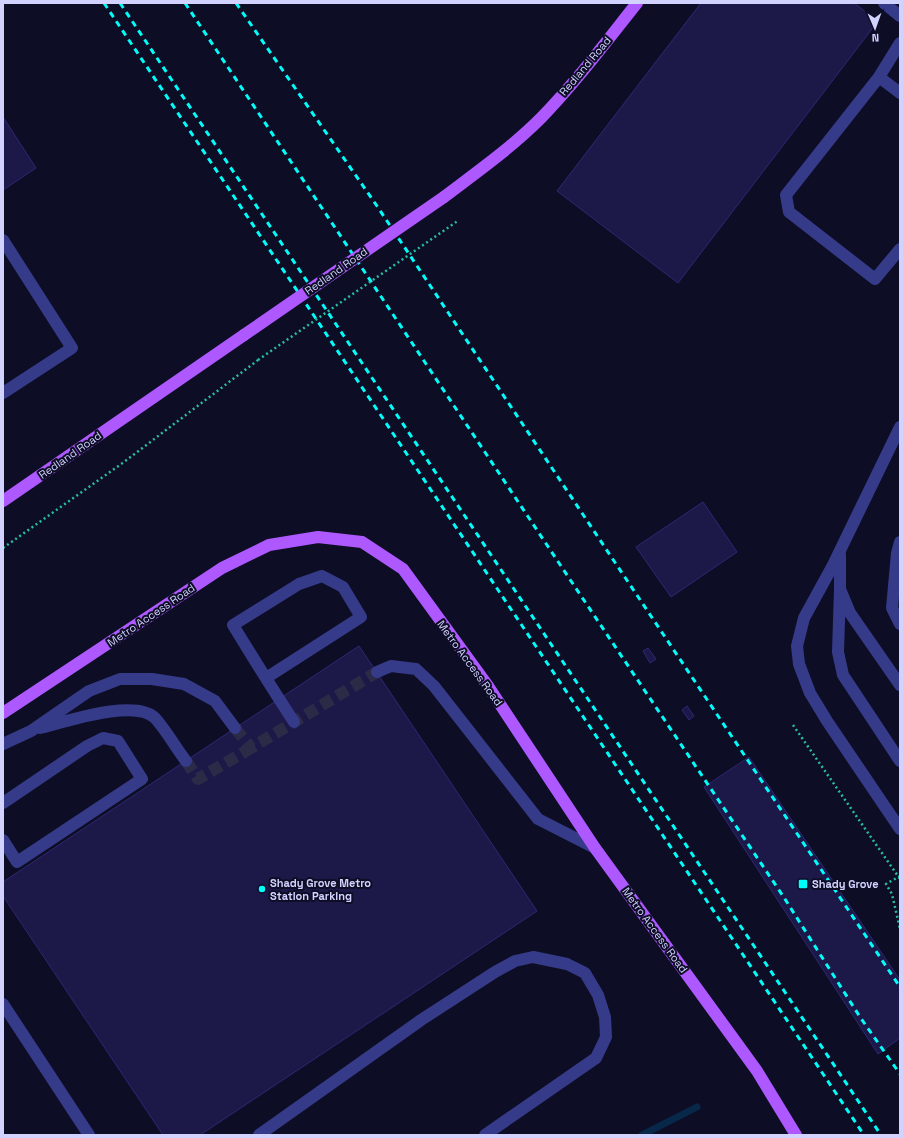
<svg xmlns="http://www.w3.org/2000/svg" width="903" height="1138" font-family="'Space Grotesk',sans-serif">
	<style>
		.lines { fill: none; stroke-linecap: round; stroke-linejoin: round }
		.stream { stroke: #082849; stroke-width: 7 }
		.building { fill: #1c1848; stroke: #2f2875 }
		.minor-tunnel { stroke: #2b2b47; stroke-width: 12; stroke-dasharray: 12 6; stroke-linecap: butt }
		.path { stroke: #26bea3; stroke-width: 2.5; stroke-dasharray: 2 3; stroke-linecap: butt }
		.minor { stroke: #353b88; stroke-width: 12 }
		.major { stroke: #ae59ff; stroke-width: 12 }
		.rail { stroke: #00fdf9; stroke-width: 3; stroke-dasharray: 6 5; stroke-linecap: butt }
		.path-bridge { stroke: #26bea3; stroke-width: 2.5; stroke-dasharray: 2 3; stroke-linecap: butt }
		.major-bridge { stroke: #ae59ff; stroke-width: 12 }
		.poi-dot { fill: #00fdf9; stroke: #0e0d26; stroke-width: 1.5 }
		.labels { text-anchor: middle; dominant-baseline: central; stroke-width: 4; stroke-linejoin: round; paint-order: stroke }
		.street-label { font-size: 11px; fill: #d2d2ff; stroke: #0e0d26 }
		.poi-label { font-size: 11px; font-weight: bold; fill: #d2d2ff; stroke: #0e0d26; text-anchor: start }
	</style>
	<rect width="100%" height="100%" fill="#0e0d26"/>
	<g class="lines">
		<path class="stream" d="M642,1135L697,1107"/>
	</g>
	<path class="building" d="M701,3H854L878,21L678,283L557,191Z
		M3,117L36,168L3,190Z
		M703,502L737,552L671,597L636,547Z
		M359,646L537,911L200,1135H163L3,896V882Z
		M648,648L656,659L650,663L643,651Z
		M687,706L694,716L689,720L682,710Z
		M749,757L900,980V1038L878,1054L704,787Z"/>
	<g class="lines">
		<path class="minor-tunnel" d="M235,728L251,748L377,672
			M186,761L198,779L251,748"/>
		<path class="path" d="M3,548L124,462L258,360
			M793,725L900,879
			M900,876L886,884L892,894L900,929"/>
		<path class="minor" d="M884,3L900,16
			M900,43L879,77L786,195L789,212L875,279L900,249
			M879,77L900,93
			M3,240L72,348L3,393
			M900,427L832,567L804,618L797,646L799,664L810,693L827,721L900,829
			M900,542L897,553L892,608L900,624
			M840,554V589L850,613L900,685
			M840,589L838,652L843,675L900,761
			M377,672L391,666L416,669L434,686L538,819L595,848
			M266,678L361,617L343,587L322,576L299,584L233,625C253,658 273,690 294,722
			M40,728C65,722 135,698 155,718C166,730 176,748 186,761
			M3,744L31,731L89,691L120,679H152L184,684L215,701L235,728
			M3,803L87,746L103,738L118,741L142,779L17,862L3,840
			M3,1004L89,1135
			M259,1135L421,1020L495,972L515,961L533,957L567,964L585,973L598,995L605,1017L606,1037L596,1058L485,1135"/>
		<path class="major" d="M444,197C477,172 511,148 541,118C576,82 606,42 637,3
			M3,501L244,335
			M3,713L222,568L269,545L318,537L362,542L403,569L488,686L595,848L757,1071L796,1135"/>
		<path class="rail" d="M104,3L864,1135
			M120,3L881,1135
			M185,3L571,581L783,896L860,1017L900,1074
			M236,3L377,206L610,555L900,987"/>
		<path class="path-bridge" d="M258,360L459,220"/>
		<path class="major-bridge" d="M244,335L444,197"/>
	</g>
	<g class="poi-dot">
		<rect x="798" y="879" width="10" height="10" rx="2"/>
		<circle cx="262" cy="889" r="4"/>
	</g>
	<g class="labels">
		<g class="street-label">
			<text transform="translate(585 66) rotate(-50)">Redland Road</text>
			<text transform="translate(336 271) rotate(-35)">Redland Road</text>
			<text transform="translate(70 455) rotate(-35)">Redland Road</text>
			<text transform="translate(151 615) rotate(-34)">Metro Access Road</text>
			<text transform="translate(470 663) rotate(54)">Metro Access Road</text>
			<text transform="translate(655 930) rotate(54)">Metro Access Road</text>
		</g>
		<g class="poi-label">
			<text x="270" y="883">Shady Grove Metro<tspan x="270" dy="13">Station Parking</tspan></text>
			<text x="812" y="884">Shady Grove</text>
		</g>
	</g>
	<rect width="903" height="1138" fill="none" stroke="#d2d2ff" stroke-width="8"/>
	<g transform="translate(875 28) rotate(178)" stroke="#0e0d26" stroke-width="3" paint-order="stroke">
	<path d="M0-3L7 15L0 10L-7 15Z" fill="#d2d2ff"/>
	<text y="-6" font-size="11" font-weight="bold" text-anchor="middle" fill="#d2d2ff">N</text>
	</g>
</svg>
